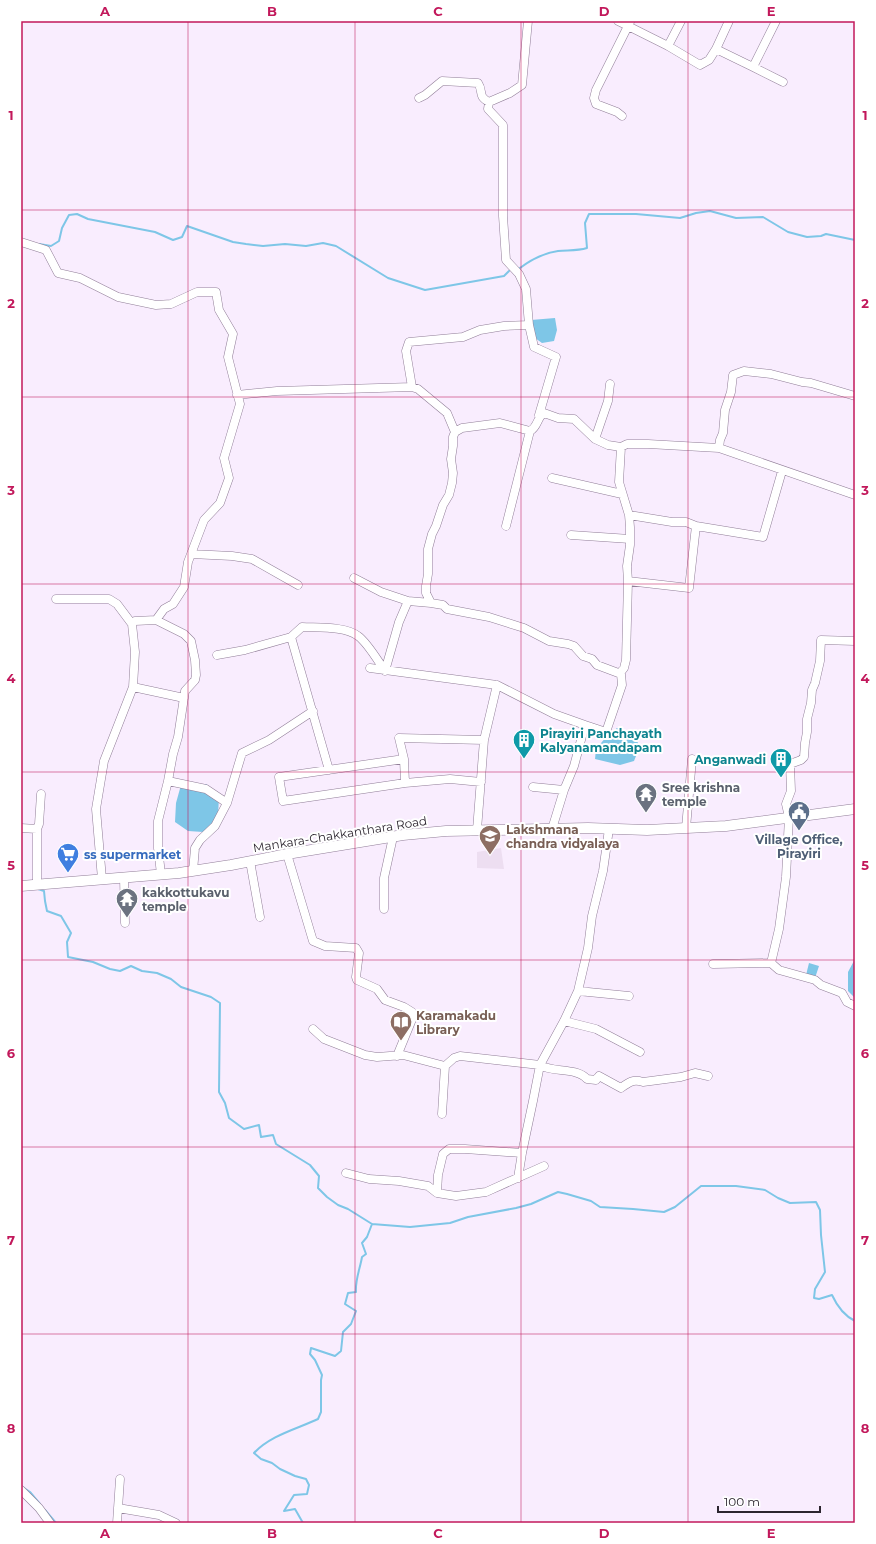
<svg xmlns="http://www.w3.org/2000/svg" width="876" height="1544" font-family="Montserrat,sans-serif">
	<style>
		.education { fill: #eddef1 }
		.water { fill: #7ec6e7 }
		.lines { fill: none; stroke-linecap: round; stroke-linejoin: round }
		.stream { stroke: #7ec6e7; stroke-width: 2 }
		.minor-casing { stroke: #917e98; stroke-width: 9 }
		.major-casing { stroke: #917e98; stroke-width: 11 }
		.minor { stroke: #fff; stroke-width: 8 }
		.major { stroke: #fff; stroke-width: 10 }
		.grid { fill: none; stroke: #c2185b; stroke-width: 1; stroke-opacity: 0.55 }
		.labels { text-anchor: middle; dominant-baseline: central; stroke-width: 4; stroke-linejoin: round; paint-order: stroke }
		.culture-label { font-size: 12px; font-weight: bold; fill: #0d838f; stroke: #fff; text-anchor: start }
		.worship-label { font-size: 12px; font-weight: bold; fill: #5b616d; stroke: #fff; text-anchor: start }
		.education-label { font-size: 12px; font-weight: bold; fill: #785e54; stroke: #fff; text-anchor: start }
		.street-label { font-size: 12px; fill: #2c252f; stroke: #fff }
		.service-label { font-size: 12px; font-weight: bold; fill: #4e5e75; stroke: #fff }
		.shop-label { font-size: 12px; font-weight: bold; fill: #366cbe; stroke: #fff; text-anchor: start }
		.neatline { fill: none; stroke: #c2185b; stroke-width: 1.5 }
		.grid-label { font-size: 13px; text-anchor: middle; font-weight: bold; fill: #c2185b }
	</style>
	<rect width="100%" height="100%" fill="#f9edfe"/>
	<path class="education" d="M501,848L504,869L477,868V852Z"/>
	<path class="water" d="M555,318L557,330L554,341L542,343L535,338L531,320Z
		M617,728L631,732L640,746L634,761L620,765L595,759L596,749L607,736Z
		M206,784L219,796L218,817L203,832L188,831L175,822L176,803L181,785Z
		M855,959V998L848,991V972Z
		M809,963L819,966L815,978L806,975Z"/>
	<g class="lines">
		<path class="stream" d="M39,244L51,246L59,241L62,228L69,215L77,214L88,219L155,232L173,240L182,237L187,226L233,242L246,244L263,246L285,244L306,246L323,243L336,246L388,278L425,290L504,276L509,271
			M520,268C532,259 543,253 558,251C568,250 577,251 587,248L585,223L589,214H636L680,218L696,213L710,211L736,218L763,217L788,232L807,237L821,236L826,234L855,240
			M38,889L44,891L45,901L47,911L61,916L71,933L67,942L68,957L93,962L110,969L120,971L131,966L142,971L157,973L171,979L181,987L211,997L220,1003L219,1092L225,1103L229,1118L244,1129L259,1125L261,1137L273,1135L276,1144L310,1165L319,1176L318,1188L327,1197L338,1205L348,1209L372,1224L410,1227L450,1223L468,1217L516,1208L531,1204L558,1192L567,1194L591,1201L600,1207L633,1209L664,1212L675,1207L701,1186H736L765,1190L778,1198L790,1203L816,1202L820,1210L821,1235L825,1272L815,1289L814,1298L819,1299L832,1295C837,1306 843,1315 855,1321
			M21,1486L30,1492L40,1504
			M45,1510L56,1523
			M303,1523L295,1509L284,1511L294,1495L307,1494L309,1485L306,1479L295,1476L280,1469L272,1463L261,1459L254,1453C271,1435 297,1429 318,1419L321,1412V1380L322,1375L315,1360L310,1354L311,1348L335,1356L341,1351L343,1332L351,1324L356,1311L345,1304L348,1293L356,1292C355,1280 360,1269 362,1257L366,1254L362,1243L367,1237L372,1224"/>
		<g class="minor-casing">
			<path id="minor" d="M528,21L522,85L510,93L489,102L488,109L503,125V216L506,260L519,274L526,289L529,325L534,347L556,357L539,415
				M618,21L668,46L700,65L709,60L716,49L753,67L776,21
				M668,46L681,21
				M716,49L729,21
				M753,67L783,82
				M419,98L425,95L442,81L478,83C484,92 477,96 489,102
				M622,116L617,112L596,104L594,98L596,90L630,22
				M21,242L46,250L58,273L80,278L118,297L156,305L171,304L197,292H216L219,310L233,334L228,357L240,404L224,458L229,478L220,503L204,520L188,562L184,587L173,604L164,609L156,620L184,634L191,641L195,660L196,675L195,680L185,691L178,737L173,754L168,781L158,821V848L161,874
				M412,387L406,351L409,342L463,337L480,330L504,326L529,325
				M237,395L277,391L412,387L418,389L447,413L455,432
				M595,439L608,401L610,384
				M719,448L855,495
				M552,478L622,494
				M629,515L672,522H686L696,526L763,537L782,471
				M506,526L530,431
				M571,535L630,539
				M191,554L232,556L252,559L298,585
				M354,578L381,592L408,601L431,603
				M628,581L689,588L696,526
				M56,599H109L117,604L132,624L135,652L133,687L104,761L96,809L102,879
				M132,624L135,621L156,620
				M291,637L302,627C318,628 345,626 358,636C367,642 378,661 385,671L399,622L408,601
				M217,655L245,650L291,637L329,770
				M370,668L497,685L484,740
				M620,673L624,668L626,660L628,581L627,566L630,545V527L629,515L619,482L621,447
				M497,685L554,714L585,725L574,766L564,790
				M133,687L184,698
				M585,725L606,732L622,685L621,674L597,665L592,659L583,656L574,646L568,644L549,641L524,628L489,617L447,609L443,605L431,603L426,593V586L428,574V549L432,534L436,526L443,505L449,495L452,483L453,473L451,459L453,446V437L455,432L462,428L500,423L530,431C538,427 537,417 544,413L558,418L574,419L595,439L608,445L621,447L627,444H648L719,448L720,440L723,433L725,410L731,392L733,375L744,371L771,374L802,382L811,383L855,396
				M404,759L279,777L283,801L405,783L450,779L481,782
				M168,781L206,789L227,803
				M405,783L404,759L399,738L484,740L477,830
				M533,787L564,790L552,829
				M21,828L37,829
				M686,828L692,759
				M287,854L313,941L325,946L356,948L359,953L356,977L357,980L377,989L385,1000L404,1007L412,1012L413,1017L397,1056
				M250,861L260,917
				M193,871L195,848L200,840L215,826L227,803L242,753L269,740L313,711
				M124,877L125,923
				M37,884V829L39,824L41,794
				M384,909V878L393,837
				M771,963L779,970L815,980L821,985L842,993L847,1002L855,1006
				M713,964L771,963L779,929L786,877L789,817L786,804L791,791L790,764L801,760L804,757L805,743L807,732V719L811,703L812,690L815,683L820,661L821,640L855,641
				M578,991L629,996
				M564,1021L596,1029L640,1052
				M313,1029L324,1039L365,1055L377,1057L403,1055L445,1066
				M442,1114L445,1066L454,1058L460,1056L540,1065C553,1073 576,1067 587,1079L596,1080L599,1076L621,1088C629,1082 633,1079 643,1082L681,1077L695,1073L708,1076
				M346,1173L369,1179L399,1181L428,1186L437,1193L456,1196L486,1192L544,1166
				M518,1178L522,1153
				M437,1193L438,1175L443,1154L449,1149H465L522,1153L533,1101L540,1065L564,1021L578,991L588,948L592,916L603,871L609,829
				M21,1490L39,1508L50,1523
				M118,1508L159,1515L176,1523
				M117,1523L120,1479"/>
		</g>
		<g class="major-casing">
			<path id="major" d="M21,886L179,873L231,865L287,854L403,835L446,831L588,828L647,830L726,826L855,809"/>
		</g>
		<use href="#minor" class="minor"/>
		<use href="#major" class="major"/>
	</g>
	<path class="grid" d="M188,21V1523M355,21V1523M521,21V1523M688,21V1523M21,210H855M21,397H855M21,584H855M21,772H855M21,960H855M21,1147H855M21,1334H855"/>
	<defs>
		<g id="building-pin" transform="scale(1.15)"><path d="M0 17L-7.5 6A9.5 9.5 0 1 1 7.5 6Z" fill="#0f9aa8" stroke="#fff"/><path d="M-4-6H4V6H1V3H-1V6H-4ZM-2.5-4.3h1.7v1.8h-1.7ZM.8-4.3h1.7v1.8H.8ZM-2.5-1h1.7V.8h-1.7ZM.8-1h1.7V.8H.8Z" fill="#fff"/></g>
		<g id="temple-pin" transform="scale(1.15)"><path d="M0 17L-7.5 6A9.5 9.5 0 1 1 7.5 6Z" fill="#6b7280" stroke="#fff"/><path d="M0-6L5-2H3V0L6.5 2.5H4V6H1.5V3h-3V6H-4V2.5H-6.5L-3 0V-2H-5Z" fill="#fff"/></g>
		<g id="civic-pin" transform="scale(1.15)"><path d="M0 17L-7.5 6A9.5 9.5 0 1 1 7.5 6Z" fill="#5c6f8a" stroke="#fff"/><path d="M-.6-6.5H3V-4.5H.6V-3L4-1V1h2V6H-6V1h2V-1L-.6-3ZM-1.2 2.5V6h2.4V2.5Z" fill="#fff"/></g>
		<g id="school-pin" transform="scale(1.15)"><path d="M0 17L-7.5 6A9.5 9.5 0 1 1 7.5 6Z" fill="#8d6e63" stroke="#fff"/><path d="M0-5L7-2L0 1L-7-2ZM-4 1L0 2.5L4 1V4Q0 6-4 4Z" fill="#fff"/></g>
		<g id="supermarket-pin" transform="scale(1.15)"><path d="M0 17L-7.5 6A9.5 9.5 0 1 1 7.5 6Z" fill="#3f7fe0" stroke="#fff"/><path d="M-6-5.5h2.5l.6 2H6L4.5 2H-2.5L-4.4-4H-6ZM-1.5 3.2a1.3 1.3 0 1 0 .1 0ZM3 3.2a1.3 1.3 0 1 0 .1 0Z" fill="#fff"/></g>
		<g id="library-pin" transform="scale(1.15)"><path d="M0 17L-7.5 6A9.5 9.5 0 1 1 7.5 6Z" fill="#8d6e63" stroke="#fff"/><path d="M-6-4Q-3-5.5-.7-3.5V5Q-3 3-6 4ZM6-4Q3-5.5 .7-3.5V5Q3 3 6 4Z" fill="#fff"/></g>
	</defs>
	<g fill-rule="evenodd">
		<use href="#building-pin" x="524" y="740"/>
		<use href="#building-pin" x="781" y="759"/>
		<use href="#temple-pin" x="646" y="794"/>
		<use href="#civic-pin" x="799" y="812"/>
		<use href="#school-pin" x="490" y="836"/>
		<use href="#supermarket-pin" x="68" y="854"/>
		<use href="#temple-pin" x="127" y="899"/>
		<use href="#library-pin" x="401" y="1022"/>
	</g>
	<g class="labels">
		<g class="culture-label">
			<text x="540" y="733">Pirayiri Panchayath<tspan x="540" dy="14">Kalyanamandapam</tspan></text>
			<text x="766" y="759" text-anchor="end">Anganwadi</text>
		</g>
		<g class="worship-label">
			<text x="662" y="787">Sree krishna<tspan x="662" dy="14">temple</tspan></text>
			<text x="142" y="892">kakkottukavu<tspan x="142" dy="14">temple</tspan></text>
		</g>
		<g class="education-label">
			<text x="506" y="829">Lakshmana<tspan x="506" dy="14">chandra vidyalaya</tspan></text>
			<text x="416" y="1015">Karamakadu<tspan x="416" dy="14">Library</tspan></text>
		</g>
		<g class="street-label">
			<text transform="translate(340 834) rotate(-9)">Mankara-Chakkanthara Road</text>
		</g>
		<g class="service-label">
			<text x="799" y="839">Village Office,<tspan x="799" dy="14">Pirayiri</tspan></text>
		</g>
		<g class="shop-label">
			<text x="84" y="854">ss supermarket</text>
		</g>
	</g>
	<rect width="876" height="1544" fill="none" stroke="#ffffff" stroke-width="44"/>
	<path d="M718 1506v6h102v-6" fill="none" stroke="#2c252f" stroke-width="2"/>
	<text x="724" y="1506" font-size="12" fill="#2c252f" stroke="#ffffff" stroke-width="3" paint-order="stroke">100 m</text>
	<rect x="22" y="22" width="832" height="1500" class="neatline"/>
	<g class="grid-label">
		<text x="105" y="16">A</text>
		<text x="272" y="16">B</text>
		<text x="438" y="16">C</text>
		<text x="604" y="16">D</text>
		<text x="771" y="16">E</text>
		<text x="11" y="120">1</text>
		<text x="865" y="120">1</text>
		<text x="11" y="308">2</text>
		<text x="865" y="308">2</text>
		<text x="11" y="495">3</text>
		<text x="865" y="495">3</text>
		<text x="11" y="683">4</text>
		<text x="865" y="683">4</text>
		<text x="11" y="870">5</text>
		<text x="865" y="870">5</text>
		<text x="11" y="1058">6</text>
		<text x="865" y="1058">6</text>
		<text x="11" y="1245">7</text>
		<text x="865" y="1245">7</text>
		<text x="11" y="1433">8</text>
		<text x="865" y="1433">8</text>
		<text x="105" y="1538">A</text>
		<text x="272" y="1538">B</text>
		<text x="438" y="1538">C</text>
		<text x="604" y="1538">D</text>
		<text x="771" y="1538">E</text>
	</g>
</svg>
